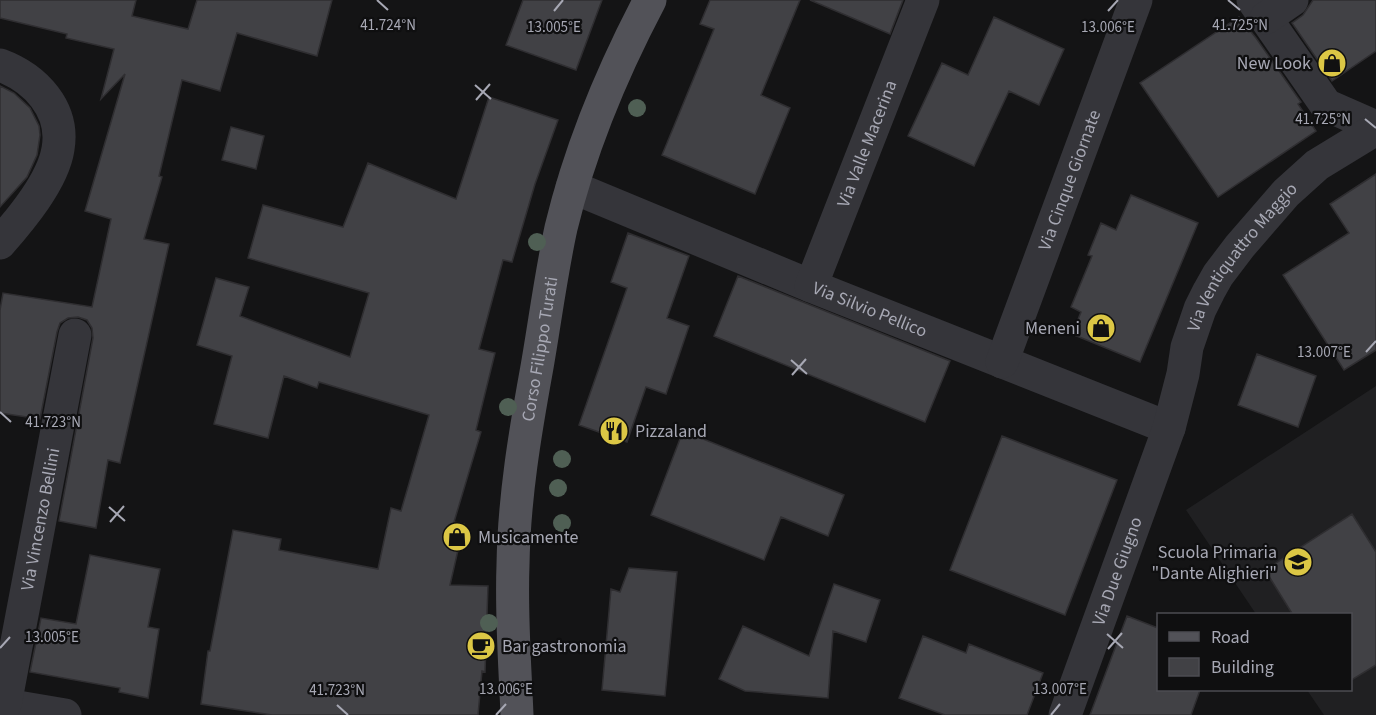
<svg xmlns="http://www.w3.org/2000/svg" width="1376" height="715" font-family="'Source Sans 3',sans-serif">
	<style>
		.built { fill: #202022 }
		.building { fill: #414145; stroke: #2f2e31; stroke-width: 1.5 }
		.lines { fill: none; stroke-linecap: round; stroke-linejoin: round }
		.minor { stroke: #35353a; stroke-width: 33 }
		.major { stroke: #525258; stroke-width: 33 }
		.tree { fill: #4f5f54 }
		.ticks { fill: none; stroke: #a7a8b4; stroke-width: 2 }
		.labels { text-anchor: middle; dominant-baseline: central; stroke-width: 4.5; stroke-linejoin: round; paint-order: stroke }
		.poi-label { font-size: 18px; fill: #a7a8b4; stroke: #0f0f10; text-anchor: end }
		.street-label { font-size: 18px; fill: #a7a8b4; stroke: #0f0f10 }
		.ticks-label { font-size: 15px; text-anchor: middle; fill: #a7a8b4; stroke: #0f0f10; stroke-width: 4.5; stroke-linejoin: round; paint-order: stroke }
	</style>
	<rect width="100%" height="100%" fill="#141415"/>
	<path class="built" d="M1376,386V715H1324L1307,690H1350V614H1256L1186,510Z"/>
	<path class="building" d="M0,0H136L132,16L188,29L197,0H332L317,56L237,33L220,91L182,80L159,176L162,177L144,239L169,244L120,463L108,460L96,528L59,521L93,338L92,328L87,320L78,317L68,318L60,323L57,332L40,419L0,413V310L3,293L92,307L111,219L85,211L125,74L101,99L114,49L66,38L67,34L0,18Z
		M523,0H602L576,70L506,45Z
		M710,0H800L761,95L790,108L755,194L662,155L714,29L700,24Z
		M810,0H903L890,34Z
		M1313,0H1376V51L1332,81L1292,23L1303,15Z
		M994,17L1064,49L1039,105L1009,91L974,166L908,136L942,63L968,75Z
		M1239,17L1256,38L1301,102L1298,104L1316,131L1218,197L1140,83Z
		M0,86L14,93L30,108L39,126L40,135L37,155L27,177L0,207Z
		M489,97L558,120L535,184L512,262L503,260L479,349L495,353L476,430L481,432L454,522L464,524L450,585L488,586L485,672L482,671L478,715H272L201,704L208,651H210L233,530L281,539L279,550L378,569L391,508L401,511L429,415L319,382L317,388L284,376L268,438L214,424L232,356L197,345L216,278L249,287L240,316L350,357L369,293L248,258L263,205L343,227L368,163L456,199Z
		M231,127L264,136L256,169L222,160Z
		M1376,174V350L1344,370L1283,275L1349,233L1330,204Z
		M1131,195L1198,223L1140,362L1072,334L1081,312L1071,307L1092,256L1088,255L1101,223L1116,230Z
		M628,233L689,256L667,318L689,326L666,394L646,387L627,442L579,425L627,288L611,282Z
		M738,276L950,361L925,422L714,336Z
		M1257,354L1316,376L1298,427L1238,405Z
		M683,431L844,495L828,536L781,517L764,560L651,515Z
		M1002,436L1117,480L1065,615L950,570Z
		M1352,514L1376,552V665L1350,681V615H1293L1265,570Z
		M90,555L160,569L148,627L159,629L148,698L119,692L120,688L30,672L41,618L76,624Z
		M629,568L677,572L665,696L602,690L611,589L620,592Z
		M834,584L880,600L866,642L833,631L828,698L745,691L719,679L743,626L809,656Z
		M1127,616L1158,628V690H1200L1191,715H1090Z
		M923,636L966,653L969,644L1043,673L1027,715H945L899,698Z"/>
	<g class="lines">
		<g class="minor">
			<path d="M1253,0L1326,105L1376,127"/>
			<path d="M1266,18L1292,0"/>
			<path d="M0,65C35,78 65,109 58,149C53,181 21,219 0,243"/>
			<path id="s1" d="M572,187L811,286L1169,428"/>
			<path id="s2" d="M811,286L923,0"/>
			<path id="s3" d="M1002,362L1136,0"/>
			<path d="M0,704L65,715"/>
			<path id="s4" d="M5,705L75,335"/>
			<path id="s5" d="M1065,715L1169,428L1183,374L1187,347L1200,309L1209,291L1218,275L1240,246L1286,193L1317,165L1376,129"/>
		</g>
		<path class="major" id="s6" d="M517,715C515,665 511,615 513,565C514,498 525,433 537,367C545,321 551,274 561,228C580,149 612,72 650,0"/>
	</g>
	<g class="tree">
		<circle cx="637" cy="108" r="9"/>
		<circle cx="537" cy="242" r="9"/>
		<circle cx="508" cy="407" r="9"/>
		<circle cx="562" cy="459" r="9"/>
		<circle cx="558" cy="488" r="9"/>
		<circle cx="562" cy="523" r="9"/>
		<circle cx="489" cy="623" r="9"/>
	</g>
	<path class="ticks" d="M377,0L388,10M1228,0L1240,10M554,11L563,0M1108,11L1118,0M475,85L491,99M476,100L490,84M1365,119L1376,128M1366,352L1376,341M791,360L807,374M792,375L806,359M0,412L11,422M109,507L125,521M110,522L124,506M1107,634L1123,648M0,648L10,637M1108,649L1122,633M337,705L348,715M496,715L506,704M1051,715L1060,704"/>
	<defs>
		<g id="shop-disc" transform="scale(1.5)"><circle r="9.5" fill="#dcc745" stroke="#0f0f10"/><path d="M-5-2.5h2.3a2.7 3.5 0 0 1 5.4 0H5L5.5 6h-11ZM-1.5-2.5h3a1.5 2.3 0 0 0-3 0Z" fill="#111"/></g>
		<g id="restaurant-disc" transform="scale(1.5)"><circle r="9.5" fill="#dcc745" stroke="#0f0f10"/><path d="M-5-6h1v4h1v-4h1v4h1v-4h1v5L-1.5 .5V6h-2V.5L-5-1ZM5-6V6H3V1.5H1.5Q1.5-4 5-6Z" fill="#111"/></g>
		<g id="school-disc" transform="scale(1.5)"><circle r="9.5" fill="#dcc745" stroke="#0f0f10"/><path d="M0-5L7-2L0 1L-7-2ZM-4 1L0 2.5L4 1V4Q0 6-4 4Z" fill="#111"/></g>
		<g id="cafe-disc" transform="scale(1.5)"><circle r="9.5" fill="#dcc745" stroke="#0f0f10"/><path d="M-5.5-4.5H6V0H3Q3 3.5 0 3.5H-2.5Q-5.5 3.5-5.5 0ZM3-3.2v2h1.7v-2ZM-6 4.5H4V6H-6Z" fill="#111"/></g>
	</defs>
	<g fill-rule="evenodd">
		<use href="#shop-disc" x="1332" y="63"/>
		<use href="#shop-disc" x="1101" y="328"/>
		<use href="#restaurant-disc" x="614" y="431"/>
		<use href="#shop-disc" x="457" y="537"/>
		<use href="#school-disc" x="1298" y="562"/>
		<use href="#cafe-disc" x="481" y="646"/>
	</g>
	<g class="labels">
		<g class="poi-label">
			<text x="1311" y="63">New Look</text>
			<text x="1080" y="328">Meneni</text>
			<text x="635" y="431" text-anchor="start">Pizzaland</text>
			<text x="478" y="537" text-anchor="start">Musicamente</text>
			<text x="1277" y="552">Scuola Primaria<tspan x="1277" dy="21">"Dante Alighieri"</tspan></text>
			<text x="502" y="646" text-anchor="start">Bar gastronomia</text>
		</g>
		<g class="street-label">
			<text stroke="none"><textPath href="#s2" startOffset="153">Via Valle Macerina</textPath></text>
			<text stroke="none"><textPath href="#s3" startOffset="194">Via Cinque Giornate</textPath></text>
			<text stroke="none"><textPath href="#s5" startOffset="495">Via Ventiquattro Maggio</textPath></text>
			<text stroke="none"><textPath href="#s1" startOffset="322">Via Silvio Pellico</textPath></text>
			<text stroke="none"><textPath href="#s6" startOffset="368">Corso Filippo Turati</textPath></text>
			<text stroke="none"><textPath href="#s4" startOffset="189">Via Vincenzo Bellini</textPath></text>
			<text stroke="none"><textPath href="#s5" startOffset="153">Via Due Giugno</textPath></text>
		</g>
	</g>
	<g class="ticks-label">
		<text x="388" y="30">41.724°N</text>
		<text x="1240" y="30">41.725°N</text>
		<text x="554" y="32">13.005°E</text>
		<text x="1108" y="32">13.006°E</text>
		<text x="1323" y="124">41.725°N</text>
		<text x="1324" y="357">13.007°E</text>
		<text x="53" y="427">41.723°N</text>
		<text x="52" y="642">13.005°E</text>
		<text x="506" y="694">13.006°E</text>
		<text x="1060" y="694">13.007°E</text>
		<text x="337" y="695">41.723°N</text>
	</g>
	<rect x="1157" y="613" width="195" height="78" fill="#0f0f10" stroke="#4c4c52" stroke-width="1.5"/>
	<rect x="1169" y="632" width="30" height="9" fill="#525258" stroke="#4c4c52" stroke-width="1.5"/>
	<text x="1211" y="643" font-size="18" fill="#a7a8b4">Road</text>
	<rect x="1169" y="658" width="30" height="18" fill="#414145" stroke="#4c4c52" stroke-width="1.5"/>
	<text x="1211" y="673" font-size="18" fill="#a7a8b4">Building</text>
</svg>
